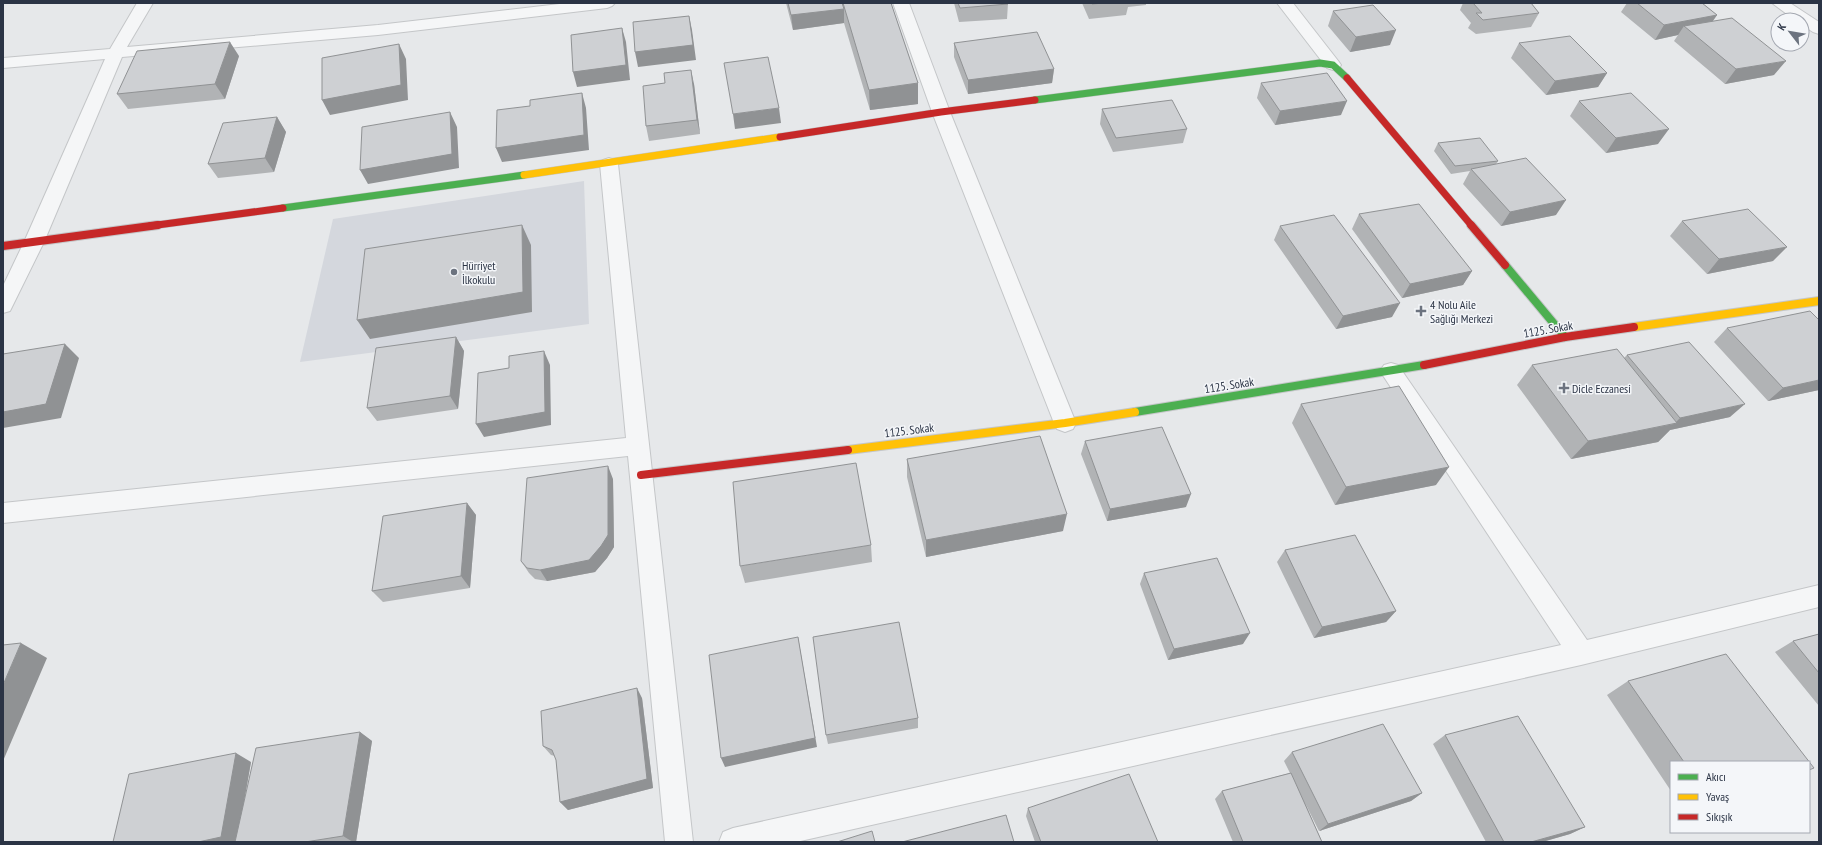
<svg xmlns="http://www.w3.org/2000/svg" width="1822" height="845" font-family="'PT Sans Narrow',sans-serif">
	<style>
		.built { fill: #d4d7dd }
		.lines { fill: none; stroke-linecap: round; stroke-linejoin: round }
		.street-casing { stroke: #c4c6c8; stroke-width: 2 }
		.fast-far1-casing { stroke: #c4c6c8; stroke-width: 8 }
		.fast-casing { stroke: #c4c6c8; stroke-width: 10 }
		.slow-far1-casing { stroke: #c4c6c8; stroke-width: 8 }
		.slow-casing { stroke: #c4c6c8; stroke-width: 10 }
		.jam-far1-casing { stroke: #c4c6c8; stroke-width: 8 }
		.jam-casing { stroke: #c4c6c8; stroke-width: 10 }
		.street { fill: #f5f6f7; fill-rule: evenodd }
		.fast-far1 { stroke: #4caf50; stroke-width: 7 }
		.fast { stroke: #4caf50; stroke-width: 8 }
		.slow-far1 { stroke: #ffc107; stroke-width: 7 }
		.slow { stroke: #ffc107; stroke-width: 8 }
		.jam-far1 { stroke: #c62828; stroke-width: 7 }
		.jam { stroke: #c62828; stroke-width: 8 }
		.wall { fill: #b1b3b5 }
		.shaded-wall { fill: #909294 }
		.building { fill: #ced0d3; stroke: #909294 }
		.poi-dot { fill: #6c737f; stroke: #f4f6f9; stroke-width: 1.5 }
		.labels { text-anchor: middle; dominant-baseline: central; stroke-width: 3; stroke-linejoin: round; paint-order: stroke }
		.poi-label { font-size: 12px; fill: #2b3445; stroke: #f4f6f9; text-anchor: start }
		.street-label { font-size: 12px; fill: #2b3445; stroke: #f4f6f9 }
	</style>
	<rect width="100%" height="100%" fill="#e6e8ea"/>
	<path class="built" d="M584,181L589,324L300,362L333,219Z"/>
	<g class="lines">
		<g class="street-casing">
			<path id="street" d="M137,3H153L127,47L378,25L568,3H615L612,6L607,8L378,35L122,57L44,242L10,311L3,313V286L24,242L105,59L3,68V58L110,49Z
				M893,3H909L950,112L1076,423L1073,429L1065,432L1057,429L1054,423L932,112Z
				M1277,3H1293L1339,62L1341,65L1339,68L1333,70L1327,68Z
				M1772,3H1790L1819,22V34L1813,32L1802,25V20H1795Z
				M609,158L615,160L618,164L693,842H665L628,456L3,523V503L626,438L600,164L603,160Z
				M1391,363L1398,365L1587,640L1819,585V607L1581,665L796,842H719L723,832L733,828L1561,645L1384,377L1380,371L1384,365Z"/>
		</g>
		<g class="fast-far1-casing">
			<path id="fast-far1" d="M1035,100L1320,63L1333,65L1347,78
				M283,208L524,175"/>
		</g>
		<g class="fast-casing">
			<path id="fast" d="M1505,265L1565,337
				M1135,412L1424,365"/>
		</g>
		<g class="slow-far1-casing">
			<path id="slow-far1" d="M524,175L780,137"/>
		</g>
		<g class="slow-casing">
			<path id="slow" d="M1634,327L1819,301
				M848,450L1065,423L1135,412"/>
		</g>
		<g class="jam-far1-casing">
			<path id="jam-far1" d="M1347,78L1472,226
				M780,137L941,112L1035,100
				M150,226L283,208"/>
		</g>
		<g class="jam-casing">
			<path id="jam" d="M1471,225L1505,265
				M3,246L158,225
				M1424,365L1565,337L1634,327
				M641,475L848,450"/>
		</g>
		<use href="#street" class="street"/>
		<use href="#fast-far1" class="fast-far1"/>
		<use href="#fast" class="fast"/>
		<use href="#slow-far1" class="slow-far1"/>
		<use href="#slow" class="slow"/>
		<use href="#jam-far1" class="jam-far1"/>
		<use href="#jam" class="jam"/>
	</g>
	<path class="wall" d="M786,3H891L918,83V104L870,110L844,23L793,30Z
		M954,3H1008L1007,19L959,22Z
		M1082,3H1146V5L1128,7L1126,15L1089,19Z
		M1463,3H1531L1539,13L1531,27L1476,34L1468,28L1471,23L1460,10Z
		M1627,3H1702L1717,15L1713,21L1774,75L1725,84L1674,41L1678,35L1655,40L1621,12Z
		M1333,11L1390,45L1350,52L1328,26Z
		M954,43L1054,69L1052,83L968,94L954,57Z
		M1519,43L1607,73L1598,87L1546,95L1511,58Z
		M239,56L225,99L128,109L117,94Z
		M1261,83L1341,115L1275,125L1257,98Z
		M694,84L700,134L649,141L646,126Z
		M1579,101L1658,144L1606,153L1570,116Z
		M1102,109L1187,129L1183,143L1113,152L1100,124Z
		M277,117L286,132L274,172L218,178L208,164Z
		M1438,143L1498,161L1496,164L1556,215L1501,226L1463,184L1470,171L1451,174L1434,151Z
		M1359,214L1472,271L1463,285L1402,298L1352,229Z
		M1682,221L1773,261L1707,274L1670,236Z
		M1280,226L1392,317L1336,329L1274,240Z
		M1727,328L1819,390L1768,401L1714,342Z
		M456,337L464,351L458,409L377,421L367,408Z
		M1627,355L1730,417L1670,430L1658,442L1571,459L1517,385L1532,365L1624,358Z
		M1301,404L1436,485L1335,505L1292,423Z
		M1085,441L1186,507L1107,521L1081,454Z
		M907,459L1063,531L926,557L907,477Z
		M613,479L614,547L607,558L595,572L547,581L535,579L529,573L521,561Z
		M467,503L476,515L470,588L383,602L372,591Z
		M871,545L872,562L745,583L740,566Z
		M1285,550L1396,611L1386,622L1314,638L1277,562Z
		M1144,573L1243,644L1168,660L1140,584Z
		M1819,634V706L1775,652L1793,641Z
		M1628,681L1809,762H1671V791L1607,695Z
		M642,698L653,788L568,810L560,802L556,760L555,756L551,755L543,746Z
		M918,718V728L828,744L826,735Z
		M360,732L372,741L356,842H113L251,762L244,801Z
		M1445,735L1585,827L1570,834L1542,842H1486L1433,744Z
		M1292,752L1422,793L1411,801L1319,831L1305,803L1322,842H1233L1215,799L1222,791L1290,773L1284,761Z
		M1028,808L1158,842H1035L1026,816Z"/>
	<path class="shaded-wall" d="M844,9V23L793,30L791,15Z
		M1717,15L1707,29L1684,26L1678,35L1655,40L1664,25Z
		M689,16L692,30L696,60L638,67L635,52Z
		M622,28L626,42L630,80L577,87L573,72Z
		M1396,30L1390,45L1350,52L1356,37Z
		M230,42L239,56L225,99L215,84Z
		M399,44L406,59L408,100L330,115L322,100Z
		M1786,61L1774,75L1725,84L1736,69Z
		M1054,69L1052,83L968,94V80Z
		M691,70L694,84L700,134L697,120Z
		M1607,73L1598,87L1546,95L1555,81Z
		M918,83V104L870,110L869,90Z
		M582,93L586,108L589,150L502,162L496,148Z
		M1347,101L1341,115L1275,125L1280,111Z
		M779,108L781,123L735,129L733,114Z
		M450,112L457,127L459,168L368,184L360,170Z
		M277,117L286,132L274,172L265,158Z
		M1669,129L1658,144L1606,153L1616,138Z
		M1566,200L1556,215L1501,226L1510,212Z
		M522,225L531,245L532,312L370,339L357,320Z
		M1787,247L1773,261L1707,274L1719,259Z
		M1472,271L1463,285L1402,298L1410,284Z
		M1400,303L1392,317L1336,329L1343,316Z
		M456,337L464,351L458,409L450,396Z
		M65,344L79,358L61,418L3,428V412Z
		M544,351L550,365L551,425L484,437L476,424Z
		M1819,380V390L1768,401L1783,388Z
		M1745,404L1730,417L1670,430L1658,442L1571,459L1588,441L1674,424L1680,418Z
		M608,466L613,479L614,547L607,558L595,572L547,581L540,570Z
		M1449,467L1436,485L1335,505L1346,487Z
		M1191,494L1186,507L1107,521L1110,509Z
		M467,503L476,515L470,588L461,576Z
		M1067,514L1063,531L926,557V540Z
		M1396,611L1386,622L1314,638L1322,627Z
		M1250,633L1243,644L1168,660L1174,649Z
		M798,637L817,747L725,767L721,758Z
		M21,643L47,658L3,761V685Z
		M637,688L642,698L653,788L568,810L560,802Z
		M360,732L372,741L356,842H353L343,836Z
		M236,753L251,762L237,842H198Z
		M1422,793L1411,801L1319,831L1328,824Z
		M1585,827L1570,834L1542,842H1531Z"/>
	<path class="building" d="M788,3H842L844,9L791,15Z
		M843,3H891L918,83L869,90Z
		M958,3H1008V4L960,8Z
		M1091,3H1104L1092,4Z
		M1473,3H1531L1539,13L1483,20L1476,13H1482Z
		M1637,3H1702L1717,15L1664,25Z
		M1373,5L1396,30L1356,37L1333,11Z
		M689,16L693,45L635,52L633,22Z
		M1732,18L1786,61L1736,69L1684,26Z
		M622,28L626,65L573,72L571,35Z
		M1037,32L1054,69L968,80L954,43Z
		M1570,36L1607,73L1555,81L1519,43Z
		M230,42L215,84L117,94L137,51Z
		M399,44L401,85L322,100V58Z
		M768,57L779,108L733,114L724,63Z
		M691,70L697,120L646,126L643,86L665,83L664,73Z
		M1327,73L1347,101L1280,111L1261,83Z
		M582,93L584,135L496,148L497,110L530,106V100Z
		M1631,93L1669,129L1616,138L1579,101Z
		M1172,100L1187,129L1116,138L1102,109Z
		M450,112L452,154L360,170L362,127Z
		M277,117L265,158L208,164L223,123Z
		M1480,138L1498,161L1455,166L1438,143Z
		M1526,158L1566,200L1510,212L1471,169Z
		M1419,204L1472,271L1410,284L1359,214Z
		M1748,209L1787,247L1719,259L1682,221Z
		M1334,215L1400,303L1343,316L1280,226Z
		M522,225L523,292L357,320L365,249Z
		M1810,311L1819,320V380L1783,388L1727,328Z
		M456,337L450,396L367,408L376,348Z
		M1689,342L1745,404L1680,418L1627,355Z
		M65,344L46,404L3,412V354Z
		M1617,349L1677,423L1588,441L1532,365Z
		M544,351L545,412L476,424L478,373L509,368V356Z
		M1399,386L1449,467L1346,487L1301,404Z
		M1162,427L1191,494L1110,509L1085,441Z
		M1040,436L1067,514L926,540L907,459Z
		M856,463L871,545L740,566L733,482Z
		M608,466V535L601,546L589,560L540,570L527,568L521,561L527,478Z
		M467,503L461,576L372,591L383,516Z
		M1355,535L1396,611L1322,627L1285,550Z
		M1217,558L1250,633L1174,649L1144,573Z
		M899,622L918,718L826,735L813,637Z
		M1819,634V673L1793,641Z
		M798,637L815,738L721,758L709,655Z
		M21,643L3,685V645Z
		M1726,654L1814,768L1809,770V762H1684L1628,681Z
		M637,688L647,779L560,802L556,760L552,750L543,746L541,711Z
		M1518,716L1585,827L1531,842H1504L1445,735Z
		M1383,724L1422,793L1328,824L1292,752Z
		M360,732L343,836L305,842H235L256,748Z
		M236,753L221,837L198,842H113L129,774Z
		M1291,773L1322,842H1243L1222,791Z
		M1129,774L1158,842H1041L1028,808Z
		M1006,815L1014,842H902Z
		M872,831L875,842H837Z"/>
	<g class="poi-dot">
		<circle cx="454" cy="272" r="4"/>
		<path d="M1419 305h4v4h4v4h-4v4h-4v-4h-4v-4h4z"/>
		<path d="M1562 382h4v4h4v4h-4v4h-4v-4h-4v-4h4z"/>
	</g>
	<g class="labels">
		<g class="poi-label">
			<text x="462" y="265">Hürriyet<tspan x="462" dy="14">İlkokulu</tspan></text>
			<text x="1430" y="304">4 Nolu Aile<tspan x="1430" dy="14">Sağlığı Merkezi</tspan></text>
			<text x="1572" y="388">Dicle Eczanesi</text>
		</g>
		<g class="street-label">
			<text transform="translate(1548 329) rotate(-10)">1125. Sokak</text>
			<text transform="translate(1229 385) rotate(-9)">1125. Sokak</text>
			<text transform="translate(909 430) rotate(-7)">1125. Sokak</text>
		</g>
	</g>
	<rect width="1822" height="845" fill="none" stroke="#2b3445" stroke-width="8"/>
	<rect x="1670" y="761" width="140" height="72" fill="#f4f6f9" stroke="#a4a8b1"/>
	<rect x="1678" y="774" width="20" height="6" fill="#4caf50" stroke="#a4a8b1"/>
	<text x="1706" y="781" font-size="12" fill="#2b3445">Akıcı</text>
	<rect x="1678" y="794" width="20" height="6" fill="#ffc107" stroke="#a4a8b1"/>
	<text x="1706" y="801" font-size="12" fill="#2b3445">Yavaş</text>
	<rect x="1678" y="814" width="20" height="6" fill="#c62828" stroke="#a4a8b1"/>
	<text x="1706" y="821" font-size="12" fill="#2b3445">Sıkışık</text>
	<g transform="translate(1790 32) rotate(301)"><circle r="19" fill="#f4f6f9" stroke="#a4a8b1"/>
	<path d="M0-3L7 15L0 10L-7 15Z" fill="#6c737f"/>
	<text y="-6" font-size="11" font-weight="bold" text-anchor="middle" fill="#2b3445">K</text>
	</g>
</svg>
